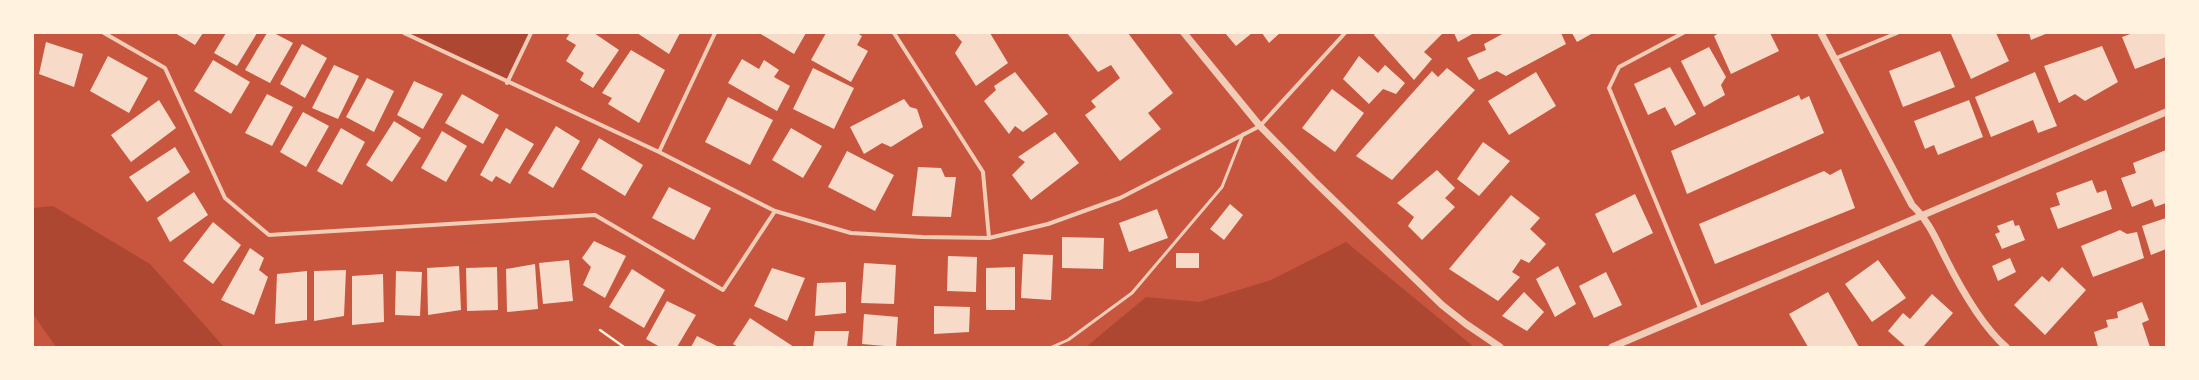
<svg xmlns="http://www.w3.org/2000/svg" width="2199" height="380" font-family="Signika,sans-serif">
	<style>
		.green { fill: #ae4732 }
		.building { fill: #f7dbc8 }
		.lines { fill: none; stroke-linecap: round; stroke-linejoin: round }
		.path { stroke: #fff3e0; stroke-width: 2.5 }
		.service { stroke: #f1ccb7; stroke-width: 3 }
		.minor { stroke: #f1ccb7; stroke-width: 4 }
		.tertiary { stroke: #f1ccb7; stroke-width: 7 }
	</style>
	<rect width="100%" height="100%" fill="#c8553d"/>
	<path class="green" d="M410,33H531L507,83Z
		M53,206L150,264L224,347H56L33,314V208Z
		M1346,242L1474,347H1086L1146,297L1199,302L1271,280Z"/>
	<path class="building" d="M175,33H203L195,45Z
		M226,33H257L237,66L214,53Z
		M267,33H274L293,43L270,83L245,70Z
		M570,33H594L619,50L593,88L580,80L584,73L566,61L576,45L566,39Z
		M637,33H680L669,54Z
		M759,33H806L794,54Z
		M826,33H857L862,36L857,45L868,51L851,82L811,60Z
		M954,33H990L1008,63L976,86L955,53L962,42Z
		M1067,33H1128L1173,93L1148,113L1161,129L1120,161L1085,115L1096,107L1091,101L1120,78L1111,65L1098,72Z
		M1225,33H1252L1236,46Z
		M1262,33H1280L1269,43Z
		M1375,33H1443L1424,52L1432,59L1414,80L1374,35Z
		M1454,33H1474L1458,42Z
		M1504,33H1561L1566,44L1506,76L1497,71L1479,80L1467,58L1486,50L1484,44Z
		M1572,33H1593L1577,42Z
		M1719,33H1770L1779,51L1731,74L1714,36Z
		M1952,33H1996L2009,61L1971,79L1951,34Z
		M2029,33H2048L2031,40Z
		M2133,33H2166V57L2135,69L2122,37Z
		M46,42L83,54L74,87L39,74Z
		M302,44L327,58L305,98L280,84Z
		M2102,46L2118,82L2085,101L2075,94L2059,103L2044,66Z
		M1709,47L1726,77L1721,85L1725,95L1704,107L1681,61Z
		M631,50L665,70L639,123L608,104L612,98L602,93Z
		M1940,51L1955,87L1903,107L1889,71Z
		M108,56L148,78L129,113L90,91Z
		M1359,56L1378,73L1385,65L1405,83L1396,94L1383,89L1369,104L1343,79Z
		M742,59L759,69L764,60L779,70L774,77L790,86L777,111L728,83Z
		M213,60L250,82L231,114L194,91Z
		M334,65L359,76L338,119L312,108Z
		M1670,67L1696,114L1675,126L1665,107L1648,115L1634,84Z
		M813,68L854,88L834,129L793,109Z
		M1447,68L1475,90L1392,180L1356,156L1432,71L1438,77Z
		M1015,72L1048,114L1023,132L1015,126L1009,134L984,101L996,90L994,86Z
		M1536,72L1556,106L1509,135L1488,101Z
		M2035,72L2057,126L2038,133L2033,120L1991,137L1975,97Z
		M367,78L394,91L374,132L346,117Z
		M414,81L443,94L423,129L397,115Z
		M1332,89L1364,113L1335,152L1302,128Z
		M267,94L293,107L272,146L245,133Z
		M462,94L499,115L483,144L445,123Z
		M1799,95L1801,100L1809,96L1824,133L1687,194L1671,151Z
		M728,97L773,120L750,165L705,142Z
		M904,99L910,107L917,109L923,127L891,147L882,143L864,154L850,127Z
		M159,100L176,128L131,162L111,135Z
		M1969,100L1983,137L1938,155L1934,145L1925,149L1914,121Z
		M303,112L329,126L306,167L280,152Z
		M394,121L421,138L392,182L366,165Z
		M556,126L580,141L553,188L528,173Z
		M341,128L365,142L342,185L317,171Z
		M506,128L534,144L510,184L496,176L492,182L480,175Z
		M791,128L822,146L803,178L772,160Z
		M442,131L467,146L446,182L421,168Z
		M1055,132L1079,163L1031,200L1012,175L1025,162L1018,157Z
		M599,138L643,165L625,196L581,169Z
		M1483,142L1510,161L1479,196L1457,179Z
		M175,147L190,172L147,202L129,177Z
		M2166,150V203L2155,207L2152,199L2132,207L2121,178L2136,173L2133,163Z
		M847,151L894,175L875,211L828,187Z
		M918,167L941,168L945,177H956L951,217L912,216Z
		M1841,169L1855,208L1715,264L1699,224L1824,171L1830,175Z
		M1437,170L1455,188L1445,198L1455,207L1422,240L1408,226L1414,217L1397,203Z
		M2092,180L2097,193L2106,190L2112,209L2058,229L2050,208L2060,205L2056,193Z
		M669,187L711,208L694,240L652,218Z
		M194,192L208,215L170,242L157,218Z
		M1635,194L1653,233L1613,253L1595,214Z
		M1511,195L1540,218L1530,229L1546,244L1529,263L1521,259L1512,272L1520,277L1498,301L1449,269Z
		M1230,204L1243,215L1224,240L1210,229Z
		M1157,209L1168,238L1129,252L1119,223Z
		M2166,218V249L2151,255L2142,226Z
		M2013,220L2015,226L2019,225L2025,240L2002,249L1995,234L2000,232L1997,226Z
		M213,222L241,245L213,284L183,261Z
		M2120,230L2127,234L2137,232L2144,258L2093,277L2081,246Z
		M1062,237L1104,238L1103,269L1062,268Z
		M594,241L626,256L605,298L583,285L591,267L582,258Z
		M250,248L264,258L259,270L268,277L254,315L221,300Z
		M1176,253H1199V268H1176Z
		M1023,254L1053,255L1051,300L1021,298Z
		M948,256L977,257L976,292L947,291Z
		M2010,258L2016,272L1998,281L1992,266Z
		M569,260L573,301L543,304L539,263Z
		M1878,260L1906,298L1872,322L1845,284Z
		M864,263L896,265L894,304L861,303Z
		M535,264L538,309L507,312L506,269Z
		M459,266L461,310L428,315L427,268Z
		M1558,266L1576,304L1555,317L1536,279Z
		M497,267L498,310L467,311L466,268Z
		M1015,267V310H986V268Z
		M2062,267L2086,290L2045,335L2014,305L2042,276L2049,282Z
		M772,268L805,278L787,321L754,306Z
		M632,269L665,290L644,328L609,307Z
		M346,270L344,316L314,321V271Z
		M307,271V320L275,324L277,274Z
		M396,271L422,272L420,316L395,315Z
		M1606,272L1622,305L1594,318L1579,286Z
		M383,274L384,322L352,325V276Z
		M846,282V313L815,316L817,283Z
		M1524,292L1544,312L1527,331L1502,316Z
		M1828,292L1859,347H1808L1789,314Z
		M1932,294L1953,313L1923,347H1906L1888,331L1903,313L1910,319Z
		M667,301L696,315L677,347H660L646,339Z
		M2142,302L2149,320L2142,323L2150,347H2098L2094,332L2108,327L2106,320L2118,318L2117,312Z
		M934,306L970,307L969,332L934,334Z
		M864,314L898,317L896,347L862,344Z
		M750,318L794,347H738L733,344Z
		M815,331H849L847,347H813Z
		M697,336L719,347H691Z"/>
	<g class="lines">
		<path class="path" d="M600,330L624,347"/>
		<path class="service" d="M1052,347L1068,340L1132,293L1222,187L1243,134"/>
		<path class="minor" d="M104,33L165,68L225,198L269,235L595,215L723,290L775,211
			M404,33L659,152L775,211L851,233L922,237L989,238L1048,224L1120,198L1260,126L1345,33
			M894,33L983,172L989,238
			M1683,33L1619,67L1609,88L1700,308
			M1834,59L1897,33
			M507,83L531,33
			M659,152L715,33"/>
		<path class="tertiary" d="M1184,33L1260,126L1313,180L1442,305L1466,324L1500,347
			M1821,33L1912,205C1928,220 1936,239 1945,257C1960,287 1981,325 2006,347
			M1612,347L2166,112"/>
	</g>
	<rect width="2199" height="380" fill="none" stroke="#fff3e0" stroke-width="68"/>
</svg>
